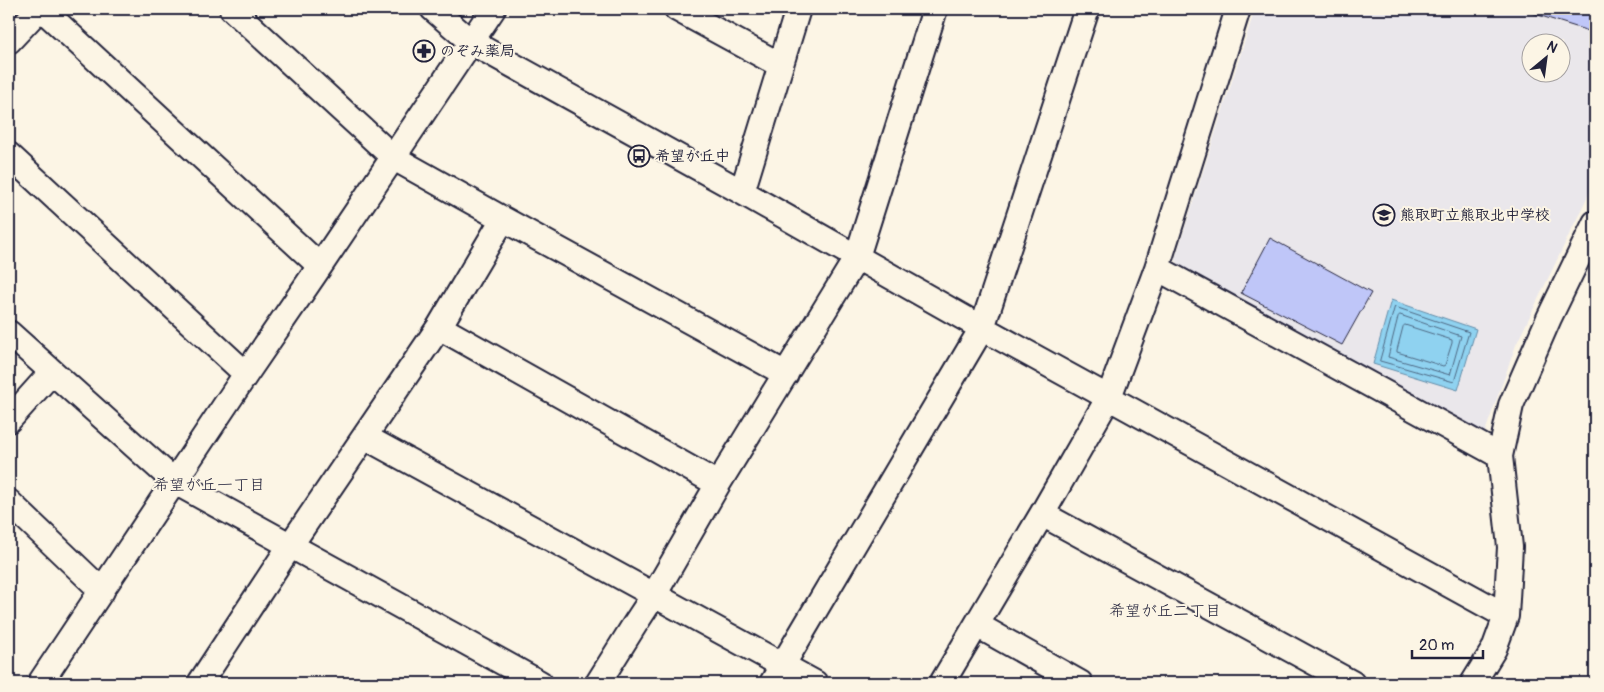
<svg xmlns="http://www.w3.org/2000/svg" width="1604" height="692" font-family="Pangolin,'Klee One',sans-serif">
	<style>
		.built { fill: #eae7eb; fill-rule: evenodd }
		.water { fill: #8fd2f0; stroke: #638ca8 }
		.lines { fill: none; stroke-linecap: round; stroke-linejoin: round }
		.shore { stroke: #4e6883; stroke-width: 1 }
		.building { fill: #bfc6f8; stroke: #22223b }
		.minor-casing { stroke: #22223b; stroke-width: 28 }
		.minor { stroke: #fcf5e5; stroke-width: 24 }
		.labels { text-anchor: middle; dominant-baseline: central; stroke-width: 4; stroke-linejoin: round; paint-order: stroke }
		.poi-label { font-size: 15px; font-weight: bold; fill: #22223b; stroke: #fcf5e5; text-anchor: start }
		.neighbourhood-label { font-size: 16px; fill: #22223b; stroke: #fcf5e5 }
	</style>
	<rect width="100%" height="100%" fill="#fcf5e5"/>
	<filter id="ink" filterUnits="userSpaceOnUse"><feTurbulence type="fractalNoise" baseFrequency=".02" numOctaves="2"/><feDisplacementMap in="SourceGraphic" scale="10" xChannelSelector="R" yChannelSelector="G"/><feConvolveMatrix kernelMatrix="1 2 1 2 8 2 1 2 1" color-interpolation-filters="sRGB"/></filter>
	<g filter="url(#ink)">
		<path class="built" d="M1255,9H1595V181L1516,345L1485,432L1480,433L1185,273L1175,259ZM1532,42H1562V72H1532Z"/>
		<path class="water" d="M1391,300L1476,329L1458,390L1373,364Z"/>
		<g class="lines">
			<path class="shore" d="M1395,307L1469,332L1454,382L1380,361Z
				M1400,315L1461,336L1450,375L1388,357L1398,317Z
				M1405,325L1452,340V343L1445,365L1443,366L1397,352V350L1403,327Z"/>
		</g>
		<path class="building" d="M1519,9H1595V33Z
			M1270,238L1371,293L1342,345L1241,293Z"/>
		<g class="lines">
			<g class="minor-casing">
				<path id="minor" d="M42,9L320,266
					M232,9L394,158L503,219L786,374
					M433,9L471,42L742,192L982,328L1506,616
					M677,9L780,65
					M9,41L39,9
					M9,155L246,374
					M742,192L798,9
					M1157,268L1500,456
					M439,327L718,484
					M9,333L175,482L540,683
					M9,420L52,372
					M365,437L815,683
					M9,502L102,591
					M1042,514L1352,683
					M977,625L1080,683
					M40,683L246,374L320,266L493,9
					M200,683L290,546L439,327L503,219
					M598,683L635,624L654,595L718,484L857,257L935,9
					M772,683L982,328L1087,9
					M942,683L1042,514L1109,397L1157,268L1238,9
					M1473,683L1494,649L1506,616L1510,547L1500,456L1511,405L1549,318L1595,223"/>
			</g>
			<use href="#minor" class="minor"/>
		</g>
	</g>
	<defs>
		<g id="pharmacy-ring" transform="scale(1.125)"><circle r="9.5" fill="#fcf5e5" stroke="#22223b" stroke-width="1.5"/><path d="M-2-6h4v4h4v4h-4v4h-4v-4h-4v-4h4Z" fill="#22223b"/></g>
		<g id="bus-ring" transform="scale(1.125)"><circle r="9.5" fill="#fcf5e5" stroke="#22223b" stroke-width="1.5"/><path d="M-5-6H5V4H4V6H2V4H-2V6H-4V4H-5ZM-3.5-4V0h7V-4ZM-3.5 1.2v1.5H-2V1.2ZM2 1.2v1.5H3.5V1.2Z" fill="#22223b"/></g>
		<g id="school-ring" transform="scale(1.125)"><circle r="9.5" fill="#fcf5e5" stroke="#22223b" stroke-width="1.5"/><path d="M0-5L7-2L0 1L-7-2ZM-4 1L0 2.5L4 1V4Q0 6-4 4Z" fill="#22223b"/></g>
	</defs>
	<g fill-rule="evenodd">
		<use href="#pharmacy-ring" x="424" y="51"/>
		<use href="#bus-ring" x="639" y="156"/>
		<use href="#school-ring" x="1384" y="215"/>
	</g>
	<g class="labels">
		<g class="poi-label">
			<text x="440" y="51">のぞみ薬局</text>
			<text x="655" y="156">希望が丘中</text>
			<text x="1400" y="215">熊取町立熊取北中学校</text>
		</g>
		<g class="neighbourhood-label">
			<text x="209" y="485">希望が丘一丁目</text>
			<text x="1165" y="611">希望が丘二丁目</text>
		</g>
	</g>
	<rect width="1604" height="692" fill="none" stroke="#fcf5e5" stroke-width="30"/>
	<rect x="15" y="15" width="1574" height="662" fill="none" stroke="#22223b" stroke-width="2" filter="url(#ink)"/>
	<g transform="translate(1546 58) rotate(29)"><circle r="24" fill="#fcf5e5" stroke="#a5a1a1"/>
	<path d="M0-4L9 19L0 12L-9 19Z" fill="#22223b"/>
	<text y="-8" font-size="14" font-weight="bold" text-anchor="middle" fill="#22223b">N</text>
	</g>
	<path d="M1412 650v8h71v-8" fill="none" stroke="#22223b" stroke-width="2.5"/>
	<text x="1419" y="650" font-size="15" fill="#22223b" stroke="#fcf5e5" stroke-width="4" paint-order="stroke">20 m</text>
</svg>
